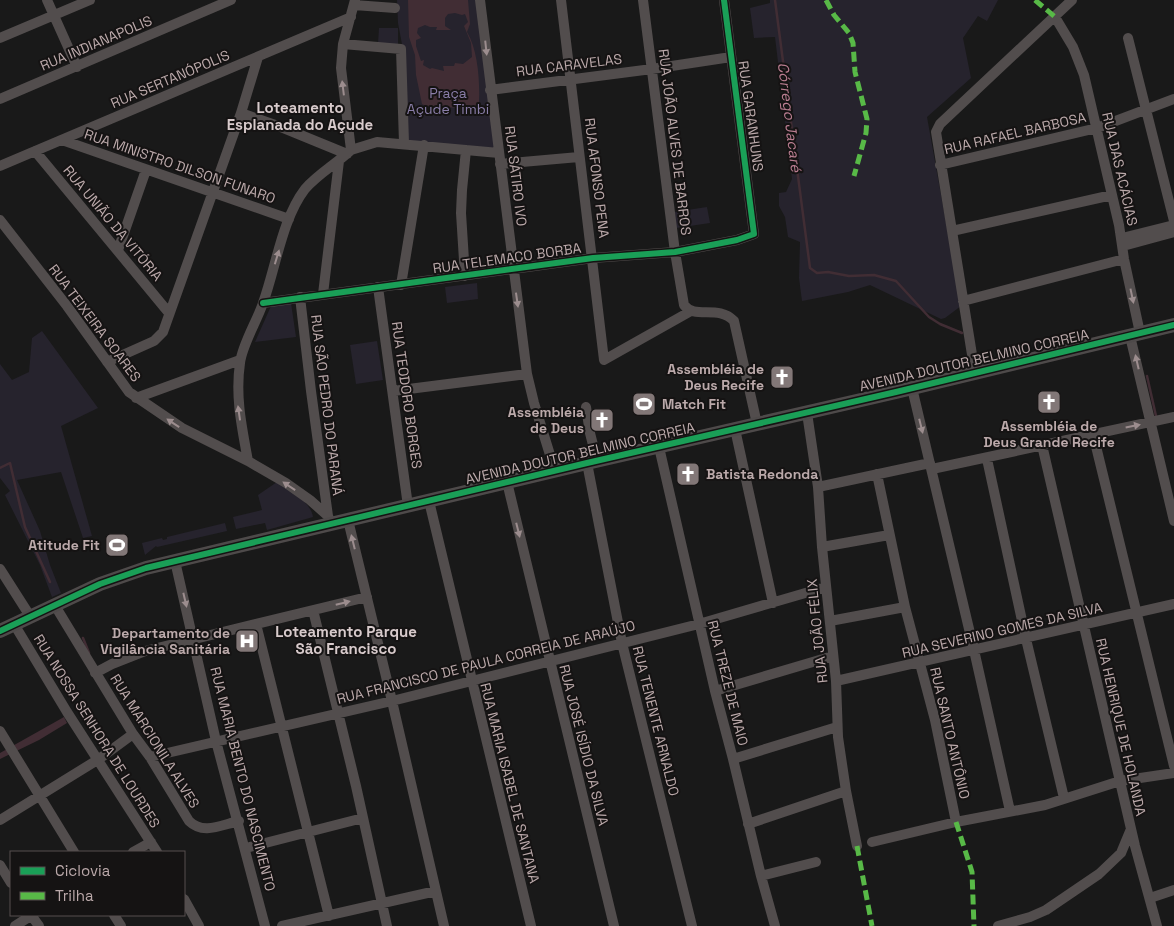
<svg xmlns="http://www.w3.org/2000/svg" width="1174" height="926" font-family="'Space Grotesk',sans-serif">
	<style>
		.green { fill: #26232d }
		.water { fill: #412d34; fill-rule: evenodd }
		.lines { fill: none; stroke-linecap: round; stroke-linejoin: round }
		.stream { stroke: #412d34; stroke-width: 2.5 }
		.minor { stroke: #524d4d; stroke-width: 10 }
		.major { stroke: #4e4a4a; stroke-width: 14 }
		.quiet { stroke: #58b947; stroke-width: 5; stroke-dasharray: 10 5; stroke-linecap: butt }
		.cycleway-casing { stroke: #151313; stroke-width: 9 }
		.cycleway { stroke: #1a9f57; stroke-width: 6 }
		.oneway { fill: #9c8d8e }
		.labels { text-anchor: middle; dominant-baseline: central; stroke-width: 4; stroke-linejoin: round; paint-order: stroke }
		.street-label { font-size: 14px; fill: #bba9aa; stroke: #151313 }
		.park-label { font-size: 14px; fill: #8a7ea8; stroke: #151313 }
		.poi-label { font-size: 14px; font-weight: bold; fill: #bba9aa; stroke: #151313; text-anchor: end }
		.neighbourhood-label { font-size: 15px; font-weight: bold; fill: #d7cacb; stroke: #151313 }
		.water-label { font-size: 15px; font-style: italic; fill: #b97d90; stroke: #151313 }
	</style>
	<rect width="100%" height="100%" fill="#191919"/>
	<path class="green" d="M397,0H476L496,149L408,141L404,55L398,23Z
		M770,0H998L987,21L978,16L963,38L971,78L927,117L961,306L945,318L941,319L870,285L848,292L802,301L799,278L800,242L788,237L785,217L779,206V193L786,192L792,179L775,37L754,38L750,8L770,3Z
		M379,28H398V45L378,44Z
		M707,207L710,223L676,228L674,212Z
		M477,283L478,299L447,303L445,287Z
		M291,303L296,337L255,342L271,306Z
		M42,331L98,408L61,426L92,536L83,538L61,472L17,480L40,531L50,565L61,593L52,597L40,565L5,495L10,491L0,478V364L12,380L29,372L32,338Z
		M377,341L383,380L356,384L350,345Z
		M277,482C290,490 311,502 313,517L267,530L265,523L236,529L233,517L262,510L258,495Z
		M225,523L227,531L157,547L156,546L145,555L142,543L162,538L163,540L167,539V537Z"/>
	<path class="water" d="M408,0H468L470,24L467,32C478,50 480,82 479,102L474,107C464,107 428,109 422,104L416,75L415,55L409,37ZM455,13L462,15L465,14L468,22L464,26L471,43L472,57L463,64L455,63L454,66H443L444,71L432,68L430,69L423,65L424,60L421,61L416,46V40L421,38L417,33L418,28L425,25L430,27H437L436,30H451L445,26V18L448,14Z
		M64,717L67,723L39,740L0,759V753Z"/>
	<g class="lines">
		<path class="stream" d="M775,0L810,268L817,273L828,272L849,276L874,275L896,281L929,317L940,324L962,333
			M1147,376L1156,416
			M0,468L10,463L25,527L50,582
			M83,638L89,653"/>
		<path class="minor" d="M47,0L77,67
			M480,0L527,374L534,403L555,471
			M561,0L604,360L691,311
			M643,0L675,252L684,305C695,320 718,304 734,321L757,424
			M354,5L395,8
			M1055,17L1073,47L1084,75L1119,225L1124,259L1140,333
			M0,38L90,0
			M1128,38L1174,221
			M343,44L401,49L404,143
			M490,90L652,69L731,57
			M0,99L231,0
			M241,113L281,127L347,154
			M62,140L289,219
			M351,150L377,142L499,153
			M35,151L169,313
			M500,164L579,157
			M940,165L1097,128L1174,99
			M0,166L351,17
			M0,220L67,306L129,392L182,428L248,461L286,483L310,500L328,516L331,524
			M952,231L1112,195
			M1122,238L1174,225
			M1123,246L1174,232
			M118,250L146,170
			M465,276L461,213L462,190L466,150
			M401,285L424,145
			M378,287L408,506
			M323,294L339,161
			M300,297L311,391L328,516
			M963,301L1124,259
			M263,303L593,258L675,252L737,240L754,234L724,0
			M1130,336L1174,521
			M107,362L154,341L163,332L241,113L258,57
			M975,373L936,132L940,124L1072,0
			M912,388L974,650L1010,811
			M393,391L527,374
			M136,398L240,360
			M586,407L590,433L597,461
			M807,413L818,487L822,547L836,681L838,737L846,791L857,846
			M735,429L773,603
			M1093,434L1174,766
			M1042,445L1135,846L1157,926
			M659,447L715,691L733,759L761,876L775,926
			M987,459L1026,639L1064,798
			M248,461C242,428 235,397 240,363C242,345 257,321 263,303C276,267 282,219 305,189C318,174 336,164 351,150L341,68L343,44L355,0
			M587,463L622,643L692,926
			M932,469L1174,417
			M877,474L905,607L935,720L956,822
			M507,482L614,926
			M818,487L930,463
			M429,501L531,926
			M348,520L392,701L444,926
			M822,547L889,535
			M175,561L216,741L265,926
			M0,569L30,616
			M54,604L133,734L150,757L189,821C203,835 221,825 239,821
			M313,610L356,786L387,926
			M830,621L905,607
			M14,624L67,712L157,852
			M256,624L329,916
			M95,673L112,664L145,651L367,597
			M836,681L1174,604
			M715,691L833,656
			M0,731L74,852
			M150,757L392,701L699,624L826,587
			M733,759L837,727
			M0,820L99,759L133,734
			M748,824L846,791
			M872,842L956,822L1045,805L1120,781L1174,773
			M246,848L363,818
			M133,852L151,842
			M0,865L11,883
			M761,876L816,862
			M1150,898L1174,890
			M184,899L199,926
			M31,915L39,926
			M114,915L121,926
			M15,926L32,915
			M282,926L436,891
			M998,926L1030,917L1046,910L1099,874L1121,853L1131,829"/>
		<path class="major" d="M0,631L100,584L146,568L587,463L896,392L1174,325"/>
		<path class="quiet" d="M826,0L834,15L849,33L853,43L855,72L867,119L866,133L854,176
			M1035,0L1055,17
			M956,822L972,872L974,926
			M857,846L872,926"/>
		<g class="cycleway-casing">
			<path id="cycleway" d="M263,303L593,258L675,252L737,240L754,234L724,0
				M0,631L100,584L146,568L587,463L896,392L1174,325"/>
		</g>
		<use href="#cycleway" class="cycleway"/>
	</g>
	<defs><path id="oneway-solid" d="M-6-.8H1V-3.2L6.5 0L1 3.2V.8H-6Z" transform="scale(1.25)"/></defs>
	<g class="oneway">
		<use href="#oneway-solid" transform="translate(486 48) rotate(84)"/>
		<use href="#oneway-solid" transform="translate(343 88) rotate(-97)"/>
		<use href="#oneway-solid" transform="translate(277 257) rotate(-73)"/>
		<use href="#oneway-solid" transform="translate(1132 296) rotate(78)"/>
		<use href="#oneway-solid" transform="translate(517 300) rotate(82)"/>
		<use href="#oneway-solid" transform="translate(1137 362) rotate(-103)"/>
		<use href="#oneway-solid" transform="translate(239 413) rotate(-98)"/>
		<use href="#oneway-solid" transform="translate(173 423) rotate(-146)"/>
		<use href="#oneway-solid" transform="translate(921 426) rotate(76)"/>
		<use href="#oneway-solid" transform="translate(1133 426) rotate(-11)"/>
		<use href="#oneway-solid" transform="translate(289 486) rotate(-146)"/>
		<use href="#oneway-solid" transform="translate(518 530) rotate(76)"/>
		<use href="#oneway-solid" transform="translate(353 542) rotate(-104)"/>
		<use href="#oneway-solid" transform="translate(185 600) rotate(77)"/>
		<use href="#oneway-solid" transform="translate(343 603) rotate(-14)"/>
	</g>
	<defs>
		<g id="church-square" transform="scale(1.25)"><rect x="-9" y="-9" width="18" height="18" rx="4" fill="#827777" stroke="#151313"/><path d="M-1.2-6h2.4v3.5h3.3v2.4h-3.3V6h-2.4V-.1h-3.3v-2.4h3.3Z" fill="#fff"/></g>
		<g id="stadium-square" transform="scale(1.25)"><rect x="-9" y="-9" width="18" height="18" rx="4" fill="#827777" stroke="#151313"/><path d="M0-5a6.5 5 0 1 0 0 10a6.5 5 0 1 0 0-10ZM-3.5-1.8h7v3.6h-7Z" fill="#fff"/></g>
		<g id="hospital-square" transform="scale(1.25)"><rect x="-9" y="-9" width="18" height="18" rx="4" fill="#827777" stroke="#151313"/><path d="M-5-5h3v3.5h4V-5h3V5h-3V1.5h-4V5h-3Z" fill="#fff"/></g>
	</defs>
	<g fill-rule="evenodd">
		<use href="#church-square" x="782" y="377"/>
		<use href="#church-square" x="1049" y="402"/>
		<use href="#stadium-square" x="644" y="404"/>
		<use href="#church-square" x="602" y="420"/>
		<use href="#church-square" x="688" y="474"/>
		<use href="#stadium-square" x="117" y="545"/>
		<use href="#hospital-square" x="247" y="641"/>
	</g>
	<g class="labels">
		<g class="street-label">
			<text transform="translate(96 43) rotate(-23)">RUA INDIANAPOLIS</text>
			<text transform="translate(569 65) rotate(-7)">RUA CARAVELAS</text>
			<text transform="translate(170 79) rotate(-23)">RUA SERTANÓPOLIS</text>
			<text transform="translate(751 116) rotate(82)">RUA GARANHUNS</text>
			<text transform="translate(1015 133) rotate(-13)">RUA RAFAEL BARBOSA</text>
			<text transform="translate(675 142) rotate(83)">RUA JOÃO ALVES DE BARROS</text>
			<text transform="translate(180 166) rotate(19)">RUA MINISTRO DILSON FUNARO</text>
			<text transform="translate(1120 169) rotate(77)">RUA DAS ACÁCIAS</text>
			<text transform="translate(516 176) rotate(83)">RUA SÁTIRO IVO</text>
			<text transform="translate(597 178) rotate(83)">RUA AFONSO PENA</text>
			<text transform="translate(113 223) rotate(50)">RUA UNIÃO DA VITÓRIA</text>
			<text transform="translate(507 258) rotate(-8)">RUA TELEMACO BORBA</text>
			<text transform="translate(95 323) rotate(53)">RUA TEIXEIRA SOARES</text>
			<text transform="translate(974 360) rotate(-13)">AVENIDA DOUTOR BELMINO CORREIA</text>
			<text transform="translate(407 395) rotate(82)">RUA TEODORO BORGES</text>
			<text transform="translate(327 405) rotate(83)">RUA SÃO PEDRO DO PARANÁ</text>
			<text transform="translate(580 453) rotate(-13)">AVENIDA DOUTOR BELMINO CORREIA</text>
			<text transform="translate(1002 630) rotate(-13)">RUA SEVERINO GOMES DA SILVA</text>
			<text transform="translate(817 631) rotate(-96)">RUA JOÃO FÉLIX</text>
			<text transform="translate(486 662) rotate(-14)">RUA FRANCISCO DE PAULA CORREIA DE ARAÚJO</text>
			<text transform="translate(728 683) rotate(76)">RUA TREZE DE MAIO</text>
			<text transform="translate(656 721) rotate(76)">RUA TENENTE ARNALDO</text>
			<text transform="translate(1121 727) rotate(77)">RUA HENRIQUE DE HOLANDA</text>
			<text transform="translate(97 731) rotate(58)">RUA NOSSA SENHORA DE LOURDES</text>
			<text transform="translate(950 733) rotate(77)">RUA SANTO ANTÔNIO</text>
			<text transform="translate(155 741) rotate(58)">RUA MARCIONILA ALVES</text>
			<text transform="translate(584 745) rotate(76)">RUA JOSÉ ISÍDIO DA SILVA</text>
			<text transform="translate(243 779) rotate(76)">RUA MARIA BENTO DO NASCIMENTO</text>
			<text transform="translate(510 783) rotate(76)">RUA MARIA ISABEL DE SANTANA</text>
		</g>
		<g class="park-label">
			<text x="448" y="93">Praça<tspan x="448" dy="16">Açude Timbi</tspan></text>
		</g>
		<g class="poi-label">
			<text x="764" y="369">Assembléia de<tspan x="764" dy="16">Deus Recife</tspan></text>
			<text x="662" y="404" text-anchor="start">Match Fit</text>
			<text x="584" y="412">Assembléia<tspan x="584" dy="16">de Deus</tspan></text>
			<text x="1049" y="426" text-anchor="middle">Assembléia de<tspan x="1049" dy="16">Deus Grande Recife</tspan></text>
			<text x="706" y="474" text-anchor="start">Batista Redonda</text>
			<text x="100" y="545">Atitude Fit</text>
			<text x="230" y="633">Departamento de<tspan x="230" dy="16">Vigilância Sanitária</tspan></text>
		</g>
		<g class="neighbourhood-label">
			<text x="300" y="107">Loteamento<tspan x="300" dy="17">Esplanada do Açude</tspan></text>
			<text x="346" y="631">Loteamento Parque<tspan x="346" dy="17">São Francisco</tspan></text>
		</g>
		<g class="water-label">
			<text transform="translate(790 117) rotate(83)">Córrego Jacaré</text>
		</g>
	</g>
	<rect x="10" y="851" width="175" height="65" fill="#151313" stroke="#574f4f"/>
	<rect x="20" y="867" width="25" height="8" fill="#1a9f57" stroke="#574f4f"/>
	<text x="55" y="876" font-size="15" fill="#bba9aa">Ciclovia</text>
	<rect x="20" y="892" width="25" height="8" fill="#58b947" stroke="#574f4f"/>
	<text x="55" y="901" font-size="15" fill="#bba9aa">Trilha</text>
</svg>
